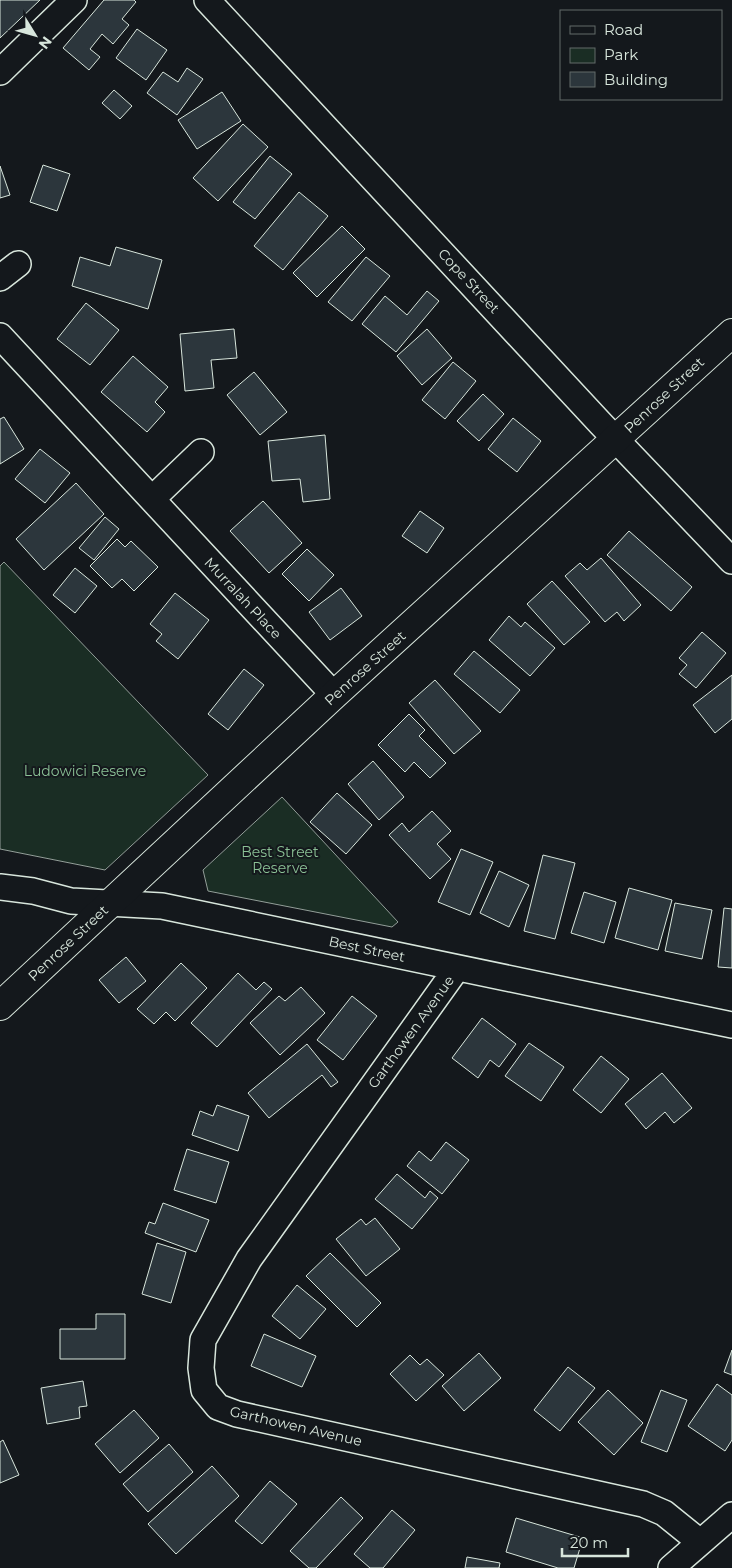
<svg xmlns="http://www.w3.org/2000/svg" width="732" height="1568" font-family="Montserrat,sans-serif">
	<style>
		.green { fill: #1a2d24; stroke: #939e99 }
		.building { fill: #2c363c; stroke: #d8e6dc }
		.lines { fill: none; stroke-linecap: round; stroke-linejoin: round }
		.minor-casing { stroke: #d8e6dc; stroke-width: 28 }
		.major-casing { stroke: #d8e6dc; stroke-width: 30 }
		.minor { stroke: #14181c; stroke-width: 25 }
		.major { stroke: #14181c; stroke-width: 28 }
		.labels { text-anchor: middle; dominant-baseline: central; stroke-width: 4; stroke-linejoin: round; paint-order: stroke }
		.street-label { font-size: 14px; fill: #d8e6dc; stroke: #14181c }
		.park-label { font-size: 14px; fill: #8ac095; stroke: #14181c }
	</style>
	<rect width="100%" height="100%" fill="#14181c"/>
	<path class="green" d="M4,562L208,775L105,870L0,849V566Z
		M282,797L398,922L392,927L208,891L203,870Z"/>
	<path class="building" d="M0,0H40L0,38Z
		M104,0H134L136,2L122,19L129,25L113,44L102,34L90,49L100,57L89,70L63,48Z
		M137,29L167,50L146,80L116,58Z
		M187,68L203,79L177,115L147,93L163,72L178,82Z
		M114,90L132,106L120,119L102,103Z
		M222,92L241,121L197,149L178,120Z
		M243,124L268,147L218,201L193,178Z
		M270,156L292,174L255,219L233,202Z
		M43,165L70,174L57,211L30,202Z
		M0,166L10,195L0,198Z
		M299,192L328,216L283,270L254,246Z
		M342,226L365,249L317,297L293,273Z
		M116,247L162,260L148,309L72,286L80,257L110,266Z
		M366,257L390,276L352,321L328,302Z
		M427,291L439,301L396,352L362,324L385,296L407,315Z
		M86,303L119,330L90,365L57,339Z
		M234,329L237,358L211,360L214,388L185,391L180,334Z
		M427,329L452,358L422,385L397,356Z
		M133,356L168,387L155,402L165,412L147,432L101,392Z
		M453,362L476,381L445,419L422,400Z
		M254,372L287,412L260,435L227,395Z
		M483,394L504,414L479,441L457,421Z
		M4,417L24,449L0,464V419Z
		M513,418L541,441L517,472L488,449Z
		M325,435L330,499L303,502L300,479L272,481L268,441Z
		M40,449L70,473L45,503L15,479Z
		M76,483L104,514L44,570L16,539Z
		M263,501L302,543L269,573L230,531Z
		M420,511L444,528L427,553L402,536Z
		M105,517L119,529L94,560L79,548Z
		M629,531L692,587L671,611L607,555Z
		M117,539L125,547L131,541L158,567L134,591L122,579L112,588L90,566Z
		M307,549L334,575L309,601L282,574Z
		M601,558L641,605L624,621L617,612L605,622L565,576L580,563L587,570Z
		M75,568L97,586L75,613L53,595Z
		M552,581L590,622L564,645L527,604Z
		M341,588L362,616L330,640L309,612Z
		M175,593L209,620L178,659L156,641L162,634L150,624Z
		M509,616L521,627L525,622L555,648L530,676L489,640Z
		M702,632L726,653L696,688L679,674L687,665L679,658Z
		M474,651L520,690L500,713L454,674Z
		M244,669L264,685L228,730L208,714Z
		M732,675V719L715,733L693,705Z
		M435,680L481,731L454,754L409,703Z
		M409,714L425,730L419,736L446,763L430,778L414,762L405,772L378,745Z
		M373,761L404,797L379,820L348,784Z
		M337,793L372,825L346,854L310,822Z
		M432,811L451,831L437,844L451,859L430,879L389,835L402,823L409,832Z
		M461,849L493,862L470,915L438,902Z
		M543,855L575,863L555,939L524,931Z
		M499,871L529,885L509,927L480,913Z
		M629,888L672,900L658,950L615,938Z
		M584,892L616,902L604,943L571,933Z
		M675,903L712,910L702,959L665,951Z
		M724,908L732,909V968L718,967Z
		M126,957L146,981L119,1003L99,980Z
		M181,963L207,988L175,1021L166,1012L154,1024L137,1009Z
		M238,973L256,990L264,982L272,989L217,1047L191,1023Z
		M301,987L325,1013L280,1055L250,1023L279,996L285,1001Z
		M352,996L377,1016L343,1060L317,1040Z
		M482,1018L516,1044L499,1067L490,1060L478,1078L452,1058Z
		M529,1043L564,1067L541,1101L505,1076Z
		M307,1044L338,1082L331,1087L322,1075L269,1118L248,1093Z
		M601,1056L629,1079L601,1113L573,1090Z
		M662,1073L692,1108L674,1123L665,1112L646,1129L625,1104Z
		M217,1105L249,1116L238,1151L192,1135L200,1111L213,1116Z
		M446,1142L469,1160L442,1194L407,1166L419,1151L431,1161Z
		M187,1149L229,1162L216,1203L174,1190Z
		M397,1174L425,1198L430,1191L438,1198L412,1229L375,1199Z
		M163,1203L209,1220L196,1252L145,1233L149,1222L155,1224Z
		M375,1218L400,1249L366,1276L336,1239L361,1219L366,1225Z
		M157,1243L186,1252L171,1303L142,1294Z
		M330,1253L381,1303L357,1327L306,1276Z
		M297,1285L326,1309L300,1339L272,1316Z
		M96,1314H125V1359H60V1329H96Z
		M264,1334L316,1356L302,1387L251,1366Z
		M732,1350V1375L724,1372Z
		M479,1353L501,1378L464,1411L442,1386Z
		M410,1355L420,1365L427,1359L444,1375L416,1401L390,1374Z
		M568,1367L595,1388L560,1431L534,1410Z
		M83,1381L87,1406L79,1407L80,1418L47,1424L41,1388Z
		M717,1384L732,1395V1440L725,1451L688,1426Z
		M608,1390L643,1423L614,1455L578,1422Z
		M661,1390L687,1400L667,1452L641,1442Z
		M134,1410L159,1438L120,1473L95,1444Z
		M3,1440L19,1475L0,1483V1442Z
		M169,1444L193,1472L148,1512L123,1484Z
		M212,1466L239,1496L176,1554L148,1524Z
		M270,1481L297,1504L262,1544L235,1521Z
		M341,1497L363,1518L316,1568H309L290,1551Z
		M392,1510L415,1530L383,1568H370L354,1554Z
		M516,1518L583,1538L574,1568H558L506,1552Z
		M467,1557L500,1563L499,1568H465Z"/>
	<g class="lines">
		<g class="minor-casing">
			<path id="minor" d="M207,0L601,424L732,561
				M0,72L74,0
				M0,278L18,264
				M0,336L334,695
				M152,499L201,452
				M0,887L33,891L71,901L162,906L732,1025
				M457,968L249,1259L203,1340L201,1368L204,1390L218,1407L237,1414L643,1504L664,1513L700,1542
				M671,1568L732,1515"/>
		</g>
		<g class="major-casing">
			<path id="major" d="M0,1006L334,695L732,333"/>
		</g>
		<use href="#minor" class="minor"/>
		<use href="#major" class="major"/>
	</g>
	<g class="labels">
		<g class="street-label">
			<text transform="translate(469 281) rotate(47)">Cope Street</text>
			<text transform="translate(664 395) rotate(-43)">Penrose Street</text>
			<text transform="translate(243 598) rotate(47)">Murralah Place</text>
			<text transform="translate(365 668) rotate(-42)">Penrose Street</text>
			<text transform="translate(68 943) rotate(-43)">Penrose Street</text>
			<text transform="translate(367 949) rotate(12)">Best Street</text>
			<text transform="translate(411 1032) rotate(-54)">Garthowen Avenue</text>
			<text transform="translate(296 1426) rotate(13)">Garthowen Avenue</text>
		</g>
		<g class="park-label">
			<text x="85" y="771">Ludowici Reserve</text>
			<text x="280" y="852">Best Street<tspan x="280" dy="16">Reserve</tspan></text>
		</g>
	</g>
	<rect x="560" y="10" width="162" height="90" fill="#14181c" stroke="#626a69"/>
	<rect x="570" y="26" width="25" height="8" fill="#14181c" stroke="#626a69"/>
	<text x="604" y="35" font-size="15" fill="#d8e6dc">Road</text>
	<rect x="570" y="48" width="25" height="15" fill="#1a2d24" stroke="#626a69"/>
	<text x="604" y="60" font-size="15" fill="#d8e6dc">Park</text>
	<rect x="570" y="72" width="25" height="15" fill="#2c363c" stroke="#626a69"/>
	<text x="604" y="85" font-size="15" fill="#d8e6dc">Building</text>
	<g transform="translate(35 35) rotate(127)" stroke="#14181c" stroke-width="4" paint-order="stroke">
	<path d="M0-4L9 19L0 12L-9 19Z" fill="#d8e6dc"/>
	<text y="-8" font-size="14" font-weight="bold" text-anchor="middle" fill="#d8e6dc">N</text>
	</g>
	<path d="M562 1548v8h66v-8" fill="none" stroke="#d8e6dc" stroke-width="2.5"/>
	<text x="570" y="1548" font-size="15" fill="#d8e6dc" stroke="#14181c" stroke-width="4" paint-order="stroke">20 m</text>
</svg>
